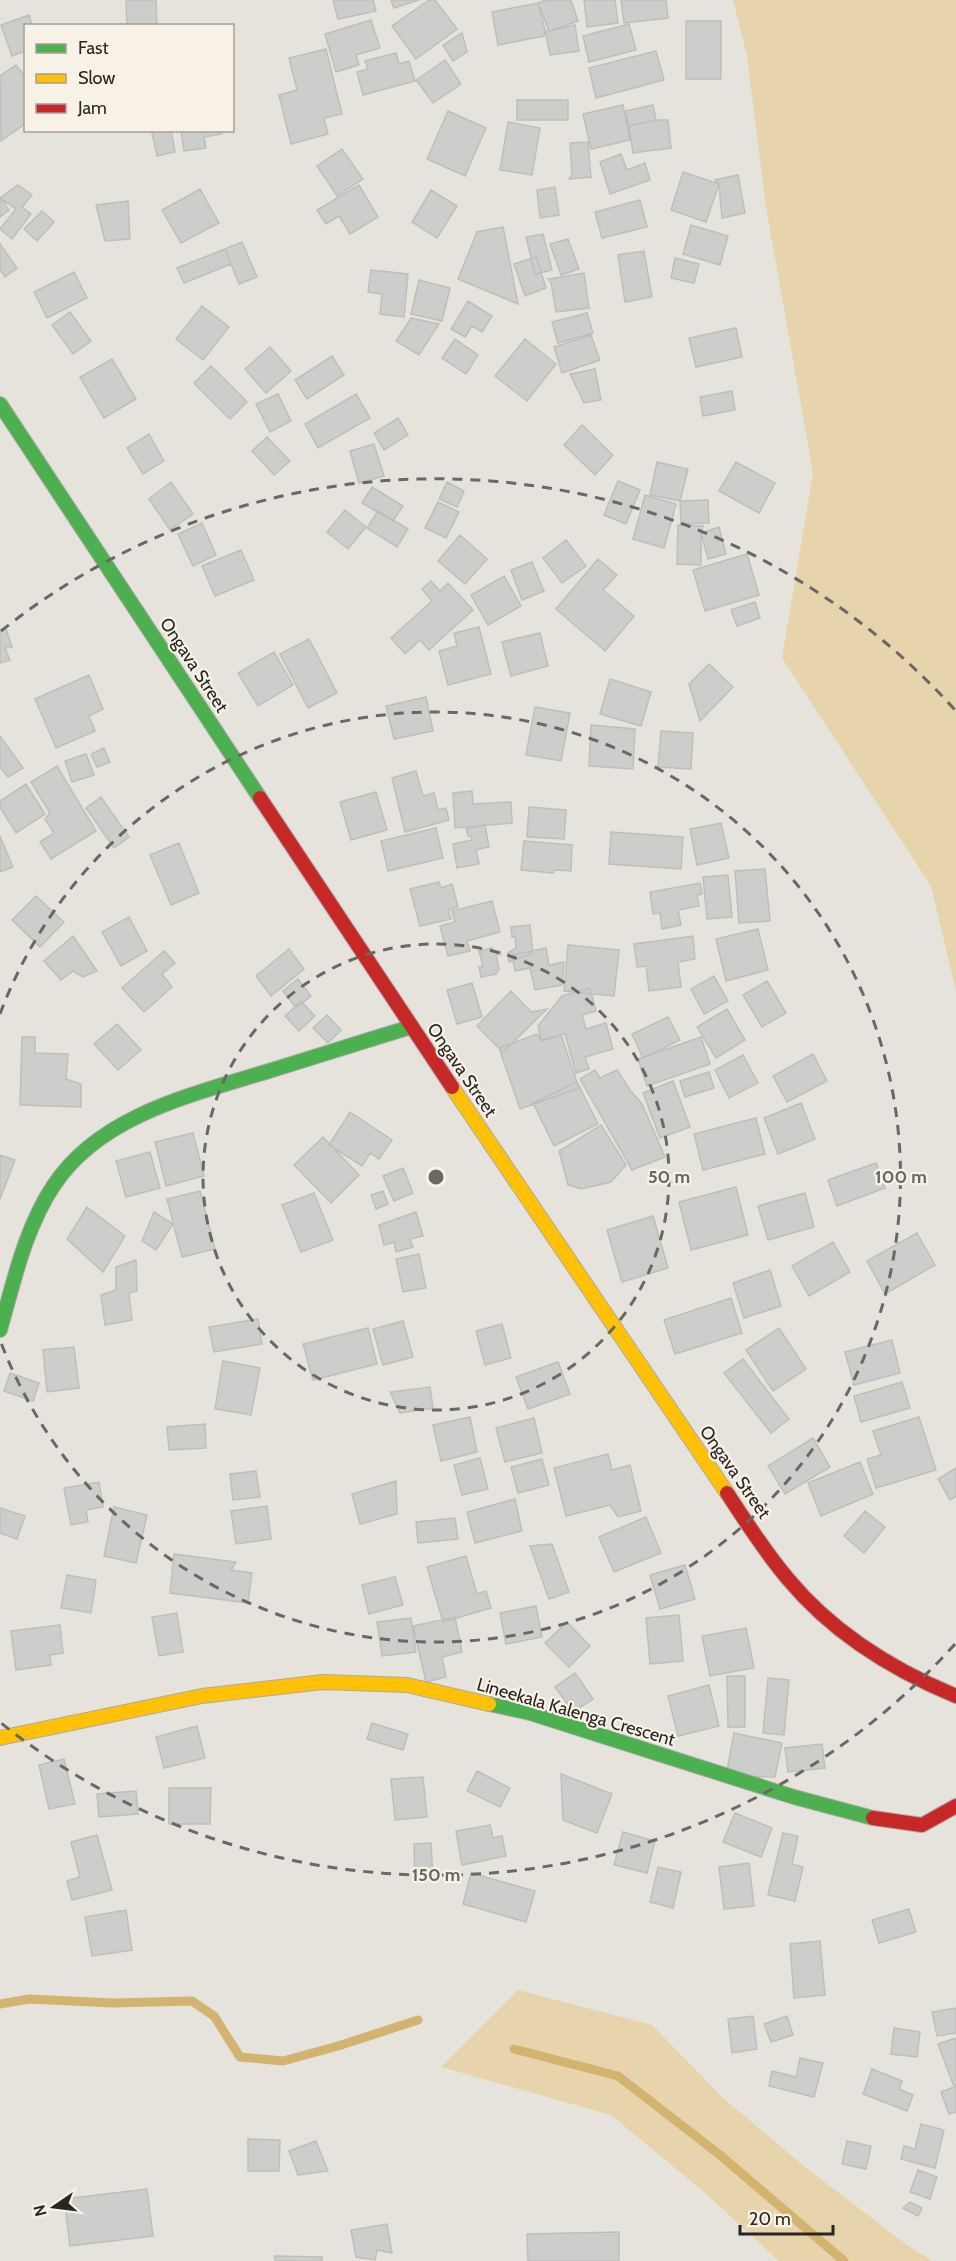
<svg xmlns="http://www.w3.org/2000/svg" width="956" height="2261" font-family="Cabin,sans-serif">
	<style>
		.green { fill: #e7d4ac }
		.lines { fill: none; stroke-linecap: round; stroke-linejoin: round }
		.stream { stroke: #d2b36f; stroke-width: 9 }
		.building { fill: #cccecb; stroke: #bebfbd; stroke-width: 1.5 }
		.fast-casing { stroke: #acaaa5; stroke-width: 16 }
		.slow-casing { stroke: #acaaa5; stroke-width: 16 }
		.jam-casing { stroke: #acaaa5; stroke-width: 16 }
		.fast { stroke: #4caf50; stroke-width: 14 }
		.slow { stroke: #ffc107; stroke-width: 14 }
		.jam { stroke: #c62828; stroke-width: 14 }
		.ring { fill: none; stroke: #6a6863; stroke-width: 3; stroke-dasharray: 10 8 }
		.labels { text-anchor: middle; dominant-baseline: central; stroke-width: 4.5; stroke-linejoin: round; paint-order: stroke }
		.street-label { font-size: 18px; fill: #282622; stroke: #f7f1e6 }
		.centre { fill: #6a6863; stroke: #f7f1e6; stroke-width: 3 }
		.ring-label { font-size: 18px; text-anchor: middle; font-weight: bold; fill: #6a6863; stroke: #f7f1e6; stroke-width: 4.5; stroke-linejoin: round; paint-order: stroke }
	</style>
	<rect width="100%" height="100%" fill="#e6e3dc"/>
	<path class="green" d="M733,0H956V991L931,886L782,658L813,473L766,207L747,56Z
		M518,1990L652,2025L723,2098L805,2167L907,2245L932,2261H779L704,2192L611,2115L441,2067Z"/>
	<g class="lines">
		<path class="stream" d="M0,2004L29,1999L113,2003L192,2001L214,2016L240,2057L283,2061L338,2046L418,2020
			M514,2049L618,2076L720,2155L844,2261"/>
	</g>
	<path class="building" d="M126,0H156L157,26H127Z
		M333,0H373L376,11L338,19Z
		M391,0H419L394,8Z
		M429,0H435L457,29L416,59L392,26Z
		M546,0H571L578,21L549,31L538,3Z
		M584,0H615L618,23L587,27Z
		M621,0H666L668,18L624,23Z
		M538,3L545,30L544,36L498,45L492,12Z
		M29,15L32,26H26V51L12,56L1,25Z
		M371,20L380,48L356,55L359,65L336,72L325,34Z
		M686,21H721V79H686Z
		M629,24L636,50L589,62L583,36Z
		M575,25L579,51L550,55L545,30L549,31Z
		M462,33L467,52L453,61L443,45Z
		M326,49L342,114L324,118L328,134L291,144L279,95L297,90L289,58Z
		M656,51L664,80L596,98L589,68Z
		M396,53L399,64L409,61L415,81L363,95L357,72L368,69L365,61Z
		M445,60L461,84L433,103L418,82L415,81Z
		M16,65L26,78V123L1,141L0,76Z
		M517,100H568V120H517Z
		M623,105L630,140L591,149L583,114Z
		M653,105L656,120L629,126L625,111Z
		M448,111L486,128L465,176L427,159Z
		M656,120H668L671,148L633,153L629,126Z
		M508,122L540,128L532,175L500,170Z
		M163,130H171L175,152L157,156L152,133Z
		M181,130H221L222,134L204,137L206,148L184,151Z
		M588,142L591,177L569,179L572,174L570,143Z
		M342,149L363,179L337,196L317,166Z
		M621,154L627,170L645,163L650,180L610,194L600,162Z
		M683,172L719,184L706,222L671,210Z
		M738,175L745,213L722,218L719,184L715,180Z
		M18,185L32,195L22,207L31,214L12,239L0,229L16,209L0,198Z
		M359,185L378,217L350,234L339,216L326,224L317,210Z
		M555,187L559,215L540,218L537,190Z
		M200,189L219,223L181,243L162,210Z
		M431,190L457,206L437,238L412,222Z
		M0,197L9,210L0,217Z
		M640,200L647,227L602,238L595,212Z
		M128,201L130,239L105,241L96,205Z
		M42,211L54,222L37,241L24,229Z
		M691,225L728,236L720,265L683,254Z
		M503,227L518,304L458,279L477,232Z
		M543,234L552,270L535,274L526,237Z
		M568,239L579,269L561,275L550,244Z
		M242,242L257,277L239,284L225,249Z
		M0,244L17,268L5,277L0,270Z
		M225,249L231,264L184,283L177,268Z
		M644,251L652,297L625,302L618,255Z
		M536,257L546,288L525,296L514,264Z
		M675,258L699,264L694,283L671,278Z
		M371,270L408,274L404,317L380,314L382,294L368,292Z
		M74,272L87,298L47,318L34,292Z
		M584,273L589,308L556,312L551,282L548,279Z
		M419,280L450,288L442,321L411,314Z
		M468,301L492,316L482,332L472,326L465,337L451,329Z
		M202,306L229,327L203,360L176,339Z
		M70,312L91,341L73,354L52,325Z
		M587,313L593,333L558,343L552,322Z
		M411,318L439,324L419,355L396,341Z
		M736,328L742,357L696,367L689,338Z
		M591,335L600,360L562,373L554,347Z
		M455,339L478,355L466,374L442,358Z
		M525,339L556,364L527,401L495,376Z
		M270,347L291,371L266,393L245,369Z
		M332,356L344,375L307,399L295,380Z
		M112,359L136,399L104,418L80,377Z
		M211,366L247,402L230,419L194,383Z
		M595,369L601,400L584,403L570,374Z
		M732,391L735,410L703,416L700,397Z
		M278,394L291,421L270,432L256,404Z
		M356,394L370,418L318,448L305,424Z
		M398,418L408,435L384,450L374,433Z
		M582,425L613,455L595,475L564,445Z
		M149,434L164,461L143,474L127,448Z
		M267,437L290,461L274,475L252,451Z
		M374,444L384,476L359,483L350,451Z
		M657,462L688,469L680,501L650,495Z
		M736,462L775,483L759,513L719,491Z
		M618,481L640,490L626,524L604,515Z
		M171,482L193,514L170,530L149,499Z
		M447,482L464,491L457,507L439,499Z
		M372,487L403,506L393,521L362,503Z
		M645,495L676,504L664,548L633,539Z
		M708,500L709,523L681,524L680,501Z
		M438,502L459,512L446,538L425,528Z
		M345,510L366,527L348,549L327,532Z
		M378,511L408,529L397,547L367,528Z
		M202,523L216,555L193,566L178,534Z
		M678,525L703,526L701,533V565L677,564Z
		M719,527L726,554L708,559L701,533Z
		M460,535L487,559L465,584L438,561Z
		M566,540L586,566L562,583L543,558Z
		M241,550L254,580L215,596L202,566Z
		M747,554L759,595L705,611L693,570Z
		M598,559L617,575L603,590L634,616L605,651L556,609Z
		M532,562L544,591L522,600L511,570Z
		M504,576L521,606L488,625L471,595Z
		M431,581L440,591L448,583L473,610L429,650L420,640L405,654L391,638L432,601L422,589Z
		M755,602L760,618L737,626L731,610Z
		M479,627L491,674L448,685L439,651L457,646L454,633Z
		M6,629L12,647L5,648L10,660L0,663V630Z
		M540,633L548,666L511,676L502,642Z
		M309,639L337,693L308,708L280,654Z
		M274,652L293,685L258,706L238,673Z
		M709,664L733,687L700,721L689,684Z
		M89,675L103,709L89,716L95,731L56,748L35,699Z
		M610,679L651,692L641,726L600,714Z
		M426,697L433,731L394,739L386,706Z
		M535,707L570,713L561,761L526,755Z
		M591,725L635,729L633,769L589,766Z
		M661,731L693,733L691,769L658,767Z
		M0,736L23,768L8,777L0,767Z
		M104,748L110,762L97,767L91,754Z
		M86,754L94,775L72,782L65,761Z
		M57,766L96,831L51,859L40,842L54,833L45,819L50,813L31,782Z
		M416,771L423,796L434,793L438,810L446,808L449,820L405,832L392,778Z
		M26,784L45,814L16,833L0,807V801Z
		M472,791L473,804L511,802L512,823L455,828L453,793Z
		M376,792L387,830L351,840L340,802Z
		M101,797L129,837L114,848L86,808Z
		M529,807L566,810L564,839L527,837Z
		M721,823L729,858L697,865L690,829Z
		M485,825L489,847L476,850L479,864L457,868L453,844L472,840L471,836H468L466,829Z
		M436,828L443,858L388,871L381,841Z
		M611,832L683,837L681,869L609,864Z
		M0,836L13,867L0,872Z
		M524,841L572,845L571,871L555,870L553,873L521,870Z
		M179,843L199,893L171,905L150,855Z
		M765,869L770,921L739,923L735,871Z
		M728,875L732,917L707,919L703,877Z
		M439,882L441,888L452,884L458,907L448,910L451,919L420,926L410,889Z
		M700,883L702,894L697,895L699,906L678,910L681,925L662,929L660,913L653,914L650,892Z
		M36,896L64,922L40,947L12,920Z
		M492,901L500,932L467,941L470,951L448,956L440,926L455,922L452,911Z
		M129,917L147,951L121,966L102,932Z
		M530,925L533,953L509,962L508,953L516,948L515,936L512,937L511,927Z
		M758,929L768,970L726,981L716,939Z
		M73,936L97,971L83,977L73,971L61,980L44,961Z
		M693,936L695,959L678,962L681,987L649,991L646,966L637,967L634,944Z
		M568,945L619,950L614,996L564,991Z
		M492,948L493,952L500,951L501,954L496,955L499,969L496,974L481,977L479,967L483,966L479,951Z
		M546,948L549,965L564,962L562,985L535,990L530,968L515,971L512,955Z
		M289,949L304,969L271,996L256,976Z
		M164,951L175,963L162,974L172,987L144,1012L122,988Z
		M714,976L728,1001L704,1014L691,989Z
		M298,979L311,996L296,1008L283,991Z
		M767,981L786,1013L762,1027L743,995Z
		M472,983L482,1017L457,1024L447,990Z
		M590,988L596,1011L582,1015L586,1029L606,1023L613,1049L585,1057L589,1069L576,1073L565,1034L541,1040L538,1026L562,996Z
		M511,991L531,1012L547,1009L503,1052L477,1026Z
		M301,1001L315,1016L299,1031L285,1016Z
		M727,1009L745,1040L716,1058L697,1027Z
		M327,1015L341,1030L328,1043L313,1028Z
		M668,1017L680,1040L643,1058L632,1034Z
		M117,1024L141,1050L118,1070L94,1044Z
		M537,1034L542,1041L561,1035L579,1088L520,1109L499,1048Z
		M22,1037H35V1053L68,1054L66,1079L81,1084V1107L20,1105Z
		M701,1037L710,1064L647,1086L638,1059Z
		M813,1054L827,1081L787,1102L773,1076Z
		M743,1055L758,1083L729,1098L715,1070Z
		M595,1070L600,1078L617,1070L630,1090L642,1104L665,1157L632,1170L580,1079Z
		M709,1072L714,1088L685,1097L680,1081Z
		M673,1081L690,1127L660,1138L643,1093Z
		M577,1082L598,1124L554,1146L533,1103Z
		M801,1103L815,1139L778,1154L764,1118Z
		M350,1112L392,1140L379,1159L370,1153L362,1166L329,1145Z
		M756,1118L765,1154L703,1170L694,1134Z
		M601,1125L626,1165L611,1182L581,1189L568,1185L559,1151Z
		M193,1133L204,1176L166,1186L155,1142Z
		M323,1137L359,1175L331,1203L294,1165Z
		M150,1152L160,1188L126,1197L116,1161Z
		M0,1155L15,1160L0,1199Z
		M876,1163L885,1188L837,1206L828,1180Z
		M403,1168L413,1193L394,1201L383,1176Z
		M736,1187L748,1235L691,1250L679,1202Z
		M200,1191L215,1249L182,1257L167,1199Z
		M383,1191L388,1204L376,1209L371,1195Z
		M314,1193L333,1240L301,1252L282,1205Z
		M805,1193L814,1227L768,1240L758,1206Z
		M87,1207L125,1236L103,1272L67,1239Z
		M154,1212L173,1224L156,1250L142,1241Z
		M416,1212L423,1236L410,1239L413,1247L396,1252L394,1242L384,1245L379,1225Z
		M653,1216L668,1268L622,1282L607,1230Z
		M917,1233L935,1265L885,1294L867,1261Z
		M833,1242L850,1272L809,1296L792,1266Z
		M419,1254L426,1288L403,1292L396,1259Z
		M136,1260L137,1291L129,1293L132,1320L105,1325L101,1295L116,1290V1267Z
		M770,1270L781,1306L744,1318L733,1283Z
		M731,1298L742,1333L675,1354L664,1320Z
		M258,1319L262,1344L214,1352L209,1327Z
		M403,1321L413,1357L383,1365L373,1329Z
		M502,1324L511,1358L485,1365L476,1331Z
		M368,1328L377,1364L313,1380L303,1344Z
		M779,1328L806,1369L773,1391L746,1350Z
		M892,1340L900,1373L854,1385L845,1352Z
		M74,1347L79,1388L47,1392L43,1350Z
		M743,1359L789,1419L771,1433L724,1373Z
		M223,1361L260,1368L251,1415L215,1409Z
		M558,1362L570,1394L528,1409L516,1377Z
		M10,1373L39,1383L33,1401L4,1391Z
		M902,1382L910,1408L861,1422L854,1396Z
		M430,1387L433,1408L400,1413L390,1392Z
		M470,1417L477,1452L441,1461L433,1425Z
		M919,1417L936,1470L876,1488L867,1459L881,1455L873,1431Z
		M534,1418L542,1453L505,1462L496,1428Z
		M205,1424L206,1448L169,1450L167,1427Z
		M813,1438L830,1467L785,1494L768,1466Z
		M608,1454L612,1470L630,1465L641,1511L618,1517L610,1505L566,1516L554,1468Z
		M480,1458L488,1489L462,1495L454,1465Z
		M542,1459L549,1485L518,1493L511,1467Z
		M860,1462L873,1494L821,1516L808,1483Z
		M956,1468V1496L950,1500L938,1479Z
		M256,1471L260,1497L233,1500L230,1474Z
		M396,1481L397,1514L360,1524L352,1494Z
		M99,1482L103,1507L86,1510L88,1522L71,1525L64,1488Z
		M515,1499L522,1531L475,1543L467,1512Z
		M267,1506L271,1539L236,1544L231,1511Z
		M114,1507L147,1515L136,1563L104,1556Z
		M0,1508L25,1516L17,1539L0,1533Z
		M865,1511L885,1527L864,1553L844,1536Z
		M646,1517L661,1553L614,1572L599,1537Z
		M455,1518L458,1539L418,1543L416,1522Z
		M552,1544L569,1592L549,1599L530,1546Z
		M174,1554L236,1562L231,1570L252,1573L248,1603L170,1593Z
		M466,1556L477,1594L486,1591L491,1608L443,1622L427,1567Z
		M685,1565L695,1599L660,1609L650,1575Z
		M67,1575L96,1580L91,1613L61,1608Z
		M395,1577L403,1605L369,1614L362,1585Z
		M536,1606L542,1637L506,1644L500,1613Z
		M177,1613L183,1652L159,1656L152,1617Z
		M679,1615L683,1661L650,1664L646,1618Z
		M455,1617L462,1652L442,1657L446,1677L426,1682L413,1626Z
		M411,1618L416,1652L382,1656L377,1622Z
		M567,1622L590,1646L569,1667L545,1643Z
		M60,1625L63,1653L50,1655L51,1665L16,1670L11,1631Z
		M746,1628L754,1668L710,1676L702,1636Z
		M575,1673L593,1699L573,1712L555,1687Z
		M727,1676H745V1727H728Z
		M768,1678L789,1680L784,1735L763,1733Z
		M709,1685L719,1726L678,1736L668,1696Z
		M372,1723L408,1734L403,1750L367,1739Z
		M197,1726L205,1758L164,1768L156,1737Z
		M734,1733L782,1743L775,1777L726,1776Z
		M822,1744L825,1768L788,1772L785,1748Z
		M64,1759L75,1804L49,1809L39,1765Z
		M477,1771L510,1788L500,1807L467,1791Z
		M561,1774L612,1794L597,1833L563,1820Z
		M423,1777L427,1817L395,1820L391,1779Z
		M169,1788H211L210,1824H169Z
		M136,1791L138,1814L99,1817L97,1794Z
		M735,1813L772,1828L761,1857L723,1842Z
		M490,1825L493,1838L502,1836L506,1856L462,1865L456,1831Z
		M623,1832L655,1841L647,1873L614,1865Z
		M783,1833L798,1836L792,1864L803,1867L795,1901L768,1895Z
		M97,1835L112,1890L72,1900L67,1881L80,1877L71,1842Z
		M431,1843L433,1879L415,1880L414,1844Z
		M749,1863L754,1906L724,1909L719,1867Z
		M658,1867L681,1872L673,1908L650,1902Z
		M471,1873L535,1891L526,1922L463,1904Z
		M909,1909L916,1932L879,1943L872,1920Z
		M126,1910L132,1950L92,1956L85,1917Z
		M820,1941L825,1995L794,1998L790,1944Z
		M956,2008V2033L937,2036L932,2012Z
		M753,2016L757,2049L732,2053L728,2019Z
		M787,2016L793,2035L771,2042L764,2024Z
		M894,2028L920,2032L917,2057L891,2054Z
		M956,2038V2112L949,2114L941,2092L954,2087L938,2044Z
		M800,2058L823,2063L814,2097L769,2086L772,2071L796,2077Z
		M872,2069L902,2081L899,2089L913,2095L907,2111L863,2094Z
		M921,2124L944,2130L935,2168L901,2159L904,2146L915,2149Z
		M248,2139L280,2140L279,2171H248Z
		M316,2141L328,2171L298,2175L289,2151Z
		M847,2141L871,2146L866,2169L842,2164Z
		M918,2170L937,2177L930,2199L910,2192Z
		M147,2189L153,2236L70,2246L64,2199Z
		M910,2202L922,2208L918,2216L903,2208Z
		M387,2224L392,2253L377,2250L375,2260L356,2257L351,2230Z
		M619,2232V2261H528L527,2234Z
		M275,2256L322,2257V2261H275Z"/>
	<g class="lines">
		<g class="fast-casing">
			<path id="fast" d="M0,404L260,798
				M0,1330C14,1281 25,1228 54,1185C101,1114 195,1094 272,1070C318,1056 364,1041 411,1027
				M489,1704L530,1713L794,1797L873,1818"/>
		</g>
		<g class="slow-casing">
			<path id="slow" d="M452,1087L727,1493
				M0,1738L202,1696L323,1682L407,1685L489,1704"/>
		</g>
		<g class="jam-casing">
			<path id="jam" d="M260,798L452,1087
				M727,1493C746,1522 765,1552 788,1579C832,1632 893,1670 956,1696
				M873,1818L922,1825L956,1806"/>
		</g>
		<use href="#fast" class="fast"/>
		<use href="#slow" class="slow"/>
		<use href="#jam" class="jam"/>
	</g>
	<g class="ring">
		<circle cx="436" cy="1177" r="233"/>
		<path d="M0 1014A465 465 0 1 1 0 1340"/>
		<path d="M955 1644A698 698 0 0 1 1 1723M1 631A698 698 0 0 1 955 710"/>
	</g>
	<g class="labels">
		<g class="street-label">
			<text transform="translate(194 665) rotate(57)">Ongava Street</text>
			<text transform="translate(462 1070) rotate(56)">Ongava Street</text>
			<text transform="translate(735 1472) rotate(55)">Ongava Street</text>
			<text transform="translate(576 1712) rotate(16)">Lineekala Kalenga Crescent</text>
		</g>
	</g>
	<circle cx="436" cy="1177" r="9" class="centre"/>
	<g class="ring-label">
		<text x="669" y="1183">50 m</text>
		<text x="901" y="1183">100 m</text>
		<text x="436" y="1881">150 m</text>
	</g>
	<rect x="24" y="24" width="210" height="108" fill="#f7f1e6" stroke="#a4a098" stroke-width="1.5"/>
	<rect x="36" y="44" width="30" height="9" fill="#4caf50" stroke="#a4a098" stroke-width="1.5"/>
	<text x="78" y="54" font-size="18" fill="#282622">Fast</text>
	<rect x="36" y="74" width="30" height="9" fill="#ffc107" stroke="#a4a098" stroke-width="1.5"/>
	<text x="78" y="84" font-size="18" fill="#282622">Slow</text>
	<rect x="36" y="104" width="30" height="9" fill="#c62828" stroke="#a4a098" stroke-width="1.5"/>
	<text x="78" y="114" font-size="18" fill="#282622">Jam</text>
	<g transform="translate(54 2207) rotate(256)" stroke="#f7f1e6" stroke-width="4.5" paint-order="stroke">
	<path d="M0-4.5L10 22L0 15L-10 22Z" fill="#282622"/>
	<text y="-9" font-size="16" font-weight="bold" text-anchor="middle" fill="#282622">N</text>
	</g>
	<path d="M740 2225v9h93v-9" fill="none" stroke="#282622" stroke-width="3"/>
	<text x="749" y="2225" font-size="18" fill="#282622" stroke="#f7f1e6" stroke-width="4.5" paint-order="stroke">20 m</text>
</svg>
